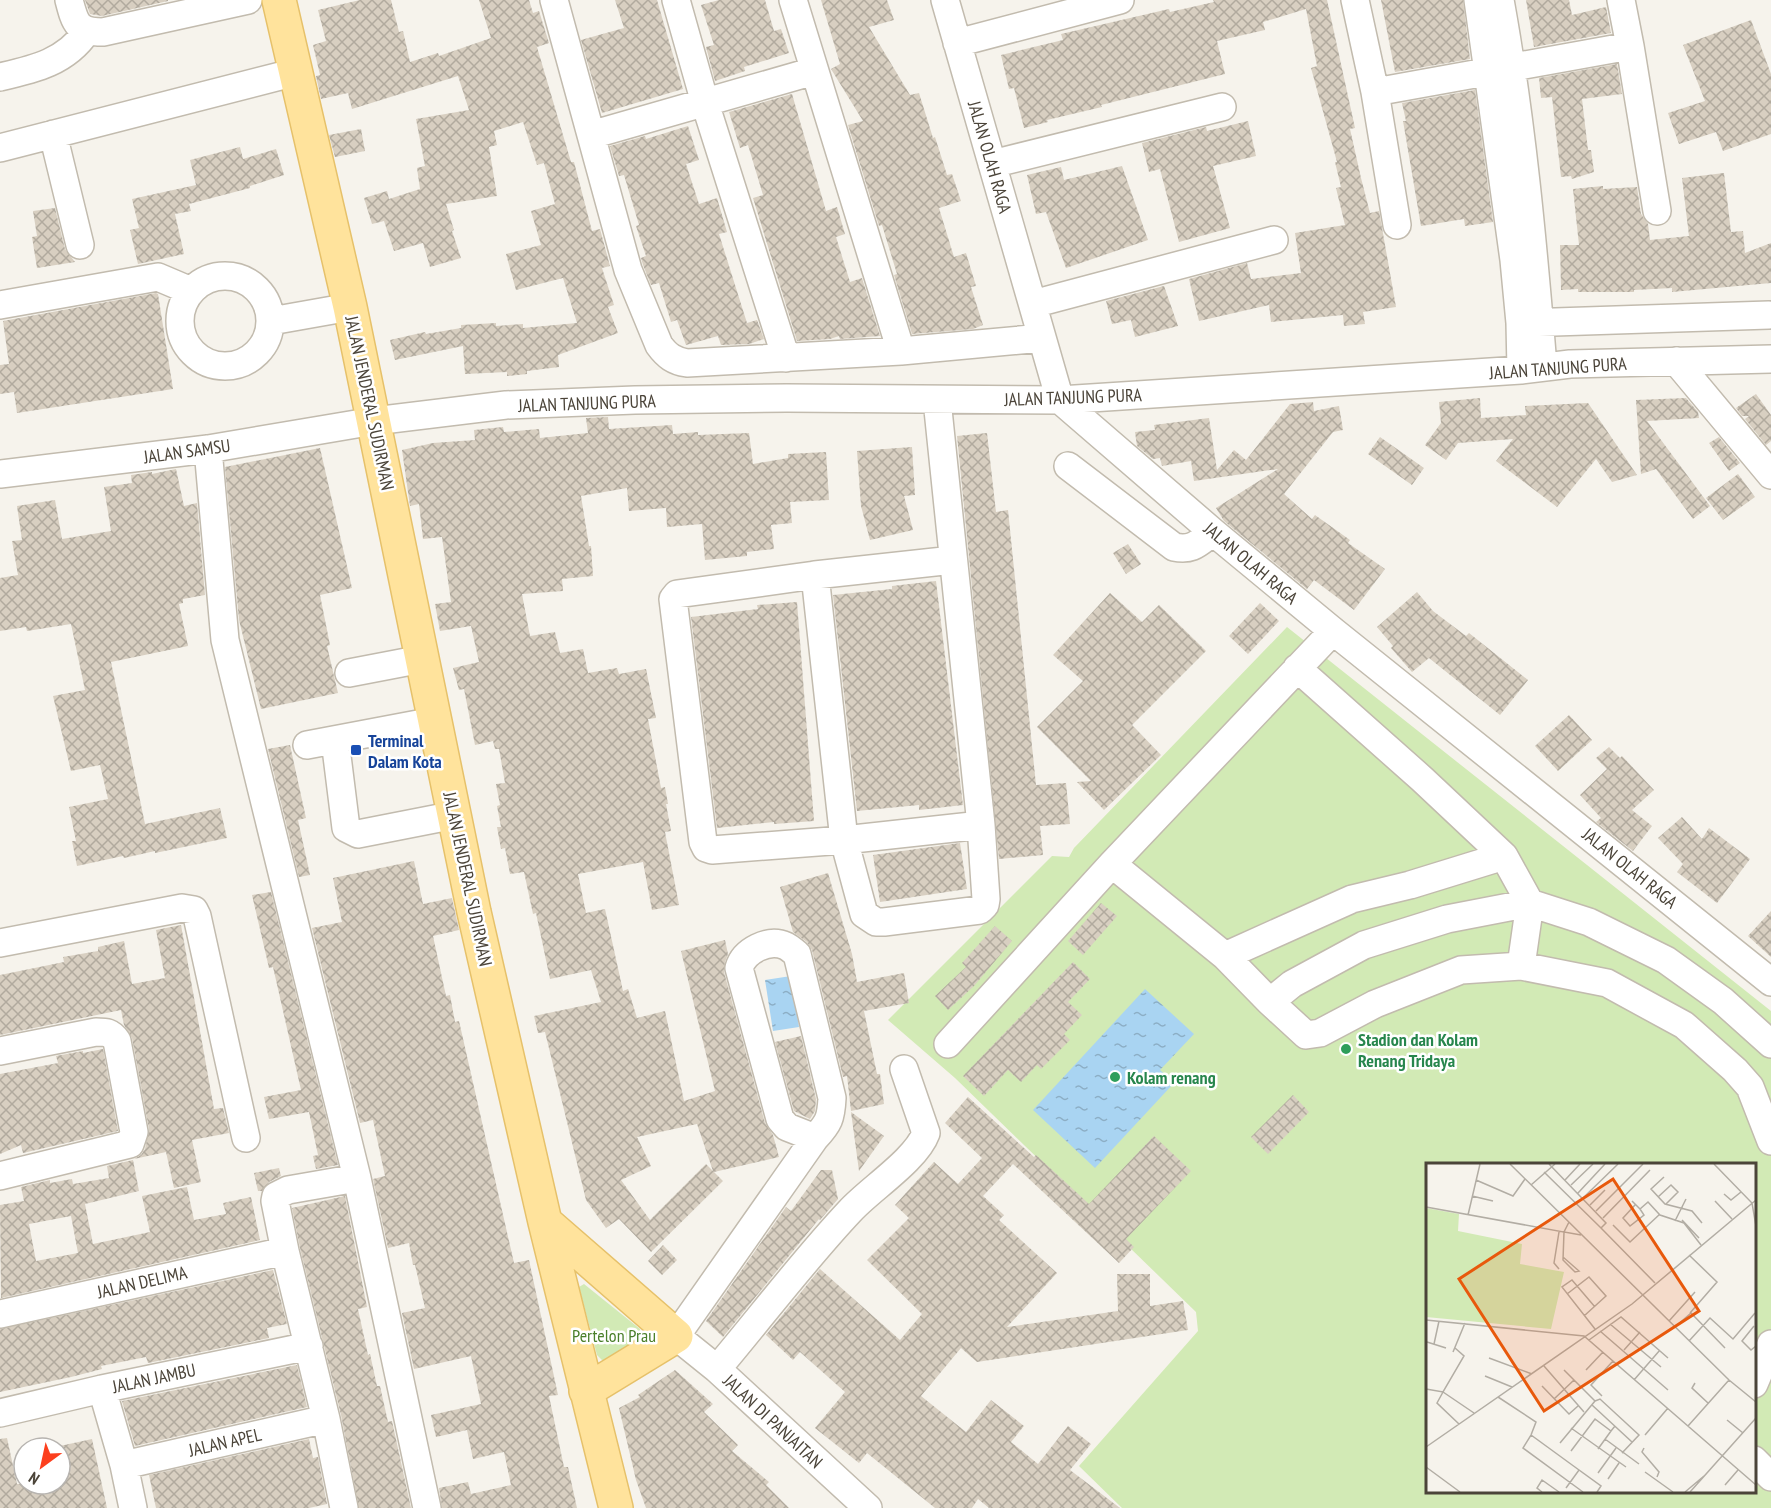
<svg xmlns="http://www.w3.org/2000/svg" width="1771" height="1508" font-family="'PT Sans Narrow',sans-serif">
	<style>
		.park { fill: #d2eab5; fill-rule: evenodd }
		.water { fill: url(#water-ripples) }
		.building { fill: url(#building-cross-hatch); fill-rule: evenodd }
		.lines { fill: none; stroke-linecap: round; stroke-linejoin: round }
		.minor-casing { stroke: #c2bbae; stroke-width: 30 }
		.major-casing { stroke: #e6c16a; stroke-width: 36 }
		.minor { stroke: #fff; stroke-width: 27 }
		.major { stroke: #ffe39c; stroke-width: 33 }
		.transit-dot { fill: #1a4fb4; stroke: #fff; stroke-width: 2 }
		.leisure-dot { fill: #2e9e5b; stroke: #fff; stroke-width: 2 }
		.labels { text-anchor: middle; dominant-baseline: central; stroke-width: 5; stroke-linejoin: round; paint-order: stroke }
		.street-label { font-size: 18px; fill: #4b4439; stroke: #fff }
		.transit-label { font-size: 18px; font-weight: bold; fill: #164399; stroke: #fff; text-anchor: start }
		.leisure-label { font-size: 18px; font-weight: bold; fill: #27864d; stroke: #fff; text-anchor: start }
		.park-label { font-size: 18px; fill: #4a7f2a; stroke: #fff }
		.inset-road { fill: none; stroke: #b2ada4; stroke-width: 1.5 }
		.view { fill: #e8590c; fill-opacity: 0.15; stroke: #e8590c; stroke-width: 3 }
		.inset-edge { fill: none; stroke: #4b4439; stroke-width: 3 }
	</style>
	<defs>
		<pattern id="water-ripples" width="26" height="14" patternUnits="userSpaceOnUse" patternTransform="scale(1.5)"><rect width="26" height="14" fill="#a9d4f2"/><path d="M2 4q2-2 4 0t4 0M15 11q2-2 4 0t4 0" fill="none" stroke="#8caec5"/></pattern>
		<pattern id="building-cross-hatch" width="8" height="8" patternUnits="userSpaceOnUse" patternTransform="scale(1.5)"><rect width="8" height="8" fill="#d8cfc1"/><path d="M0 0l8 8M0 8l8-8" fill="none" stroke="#b1aa9e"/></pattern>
	</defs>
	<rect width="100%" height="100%" fill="#f6f3ec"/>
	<path class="park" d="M1287,627L1771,1011V1508H1122L1079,1466L1198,1331L1196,1312L955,1078L888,1020L1052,856L1069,857L1074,848ZM1428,1164H1754V1492H1428Z
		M584,1284L640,1329L641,1344L606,1364L597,1355L579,1287Z"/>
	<path class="water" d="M791,976L799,1027L773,1031L765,980Z
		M1145,989L1194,1034L1160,1070L1174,1083L1095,1168L1033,1110Z"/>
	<path class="building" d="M85,0H168V1L102,16L90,14Z
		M360,0H391L399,32L403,31L410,62L438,53L439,56L491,38L479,0H529L533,13L539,11L549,43L537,47L571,162H574L592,231L600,229L610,266L602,268L614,305L608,307L618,333L558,355L559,367L527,371V374L507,376V372L465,374L463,346L395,360L390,340L425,332L426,334L461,328V325L496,323V326L523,324V328L577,323L563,278L516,290L506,254L541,245L531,211L555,204L544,163L537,165L523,122L494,131L497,145L489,147L497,196L446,204L454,230L452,231L461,258L430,267L423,243L394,251L384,221L372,224L364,198L387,191L389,199L420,189L417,168L425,166L416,119L469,110L458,76L352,109L348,93L321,99L316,76L320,75L313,45L326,41L318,10Z
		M615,0H657L683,89L602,113L581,40L624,28Z
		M719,0H765L774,31L781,29L789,53L744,67L745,71L715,81L706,47L714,45L701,5Z
		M821,0H887L894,20L869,27L910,95L919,93L933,138L935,137L947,175L952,174L961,201L939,208L954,257L966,253L976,286L971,287L983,325L973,329L912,334L894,275L897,274L882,225L879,226L848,125L863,121L831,69L840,64Z
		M1213,0H1327L1355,128L1350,129L1361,178L1370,213L1379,211L1396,307L1363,312L1365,324L1344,326L1343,315L1271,322L1269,305L1199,321L1189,279L1247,263L1251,279L1301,273L1295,233L1345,225L1336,188L1341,187L1335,162H1337L1311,68L1317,66L1306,9L1263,22L1265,30L1217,41L1225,74L1101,105L1102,107L1047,120L1048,122L1024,128L1014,88L1009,89L1001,55L1063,40L1061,34L1169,9L1170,12L1214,2Z
		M1381,0H1463L1470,59L1395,72Z
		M1526,0H1569L1572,15L1606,7L1611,33L1534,47Z
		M1751,20L1771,74V134L1723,151L1716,132L1679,144L1668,113L1705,101L1683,45Z
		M1617,64L1622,94L1582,99L1588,150H1591L1594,172L1572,179L1571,176L1561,177L1552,97L1541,98L1539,78Z
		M1475,90L1493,222L1465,226L1464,219L1421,226L1403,121H1406L1402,103Z
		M792,94L826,211L837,207L845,234L836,237L850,282L862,278L880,336L840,339L839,336L830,339L797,341L753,198L763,195L748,145L740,148L729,112Z
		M1248,121L1256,156L1213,166L1230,228L1179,242L1160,169L1149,172L1142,143L1206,127L1207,131Z
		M688,126L699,160L686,164L699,204L717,198L727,232L719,234L747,323L757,320L764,339L749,344L721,345L718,336L686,345L677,320L671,322L659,283L651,285L643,265L641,258L646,256L636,226L639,225L624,175L619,176L610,146L645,136L646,139Z
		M361,129L365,151L335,157L329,135Z
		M240,147L243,159L276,149L284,175L250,186V188L189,204L191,211L175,214L184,254L138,264L130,230L139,228L132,199L196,185L190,160Z
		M1122,166L1148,240L1066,268L1046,212L1036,214L1027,175L1061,167L1064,180Z
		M1724,173L1731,232L1743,231L1745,253L1771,243V283L1672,292V288L1634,290V292H1578V289L1561,290L1560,245H1579L1573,189L1603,186V189L1637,187L1641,214L1648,224L1650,240L1689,236L1682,178Z
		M55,208L65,249L75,262L37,268L32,237L37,236L33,211Z
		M1164,286L1178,326L1135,337L1131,320L1112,324L1106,301Z
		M156,293L158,294L173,389L17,413L14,392L0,394V365L9,364L3,321Z
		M1756,394L1771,415V441L1766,445L1745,419L1749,416H1742L1736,408Z
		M1480,398L1481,418L1526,415L1525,406L1588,403L1637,475L1612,482L1596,459L1557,507L1496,461L1513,439L1458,443L1446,460L1425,445L1441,423L1439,402Z
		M1686,398L1698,412L1699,418L1647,421L1710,506L1693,519L1656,469L1641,474L1636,400Z
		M1313,402L1314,411L1339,406L1343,430L1333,432L1284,494L1312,519L1315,515L1350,540L1348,543L1385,569L1354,610L1314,580L1307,589L1224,521L1216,508L1278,469L1194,481L1191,461L1162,466L1160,458L1153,459L1137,446L1135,432L1155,430L1154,425L1209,418L1217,470L1234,450L1246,460L1290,404Z
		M608,417L609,429L672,425L673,434L698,432V435L749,433L753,464L788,458V454L826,452L829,500L790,502L792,523L771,525L774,549L747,552V556L705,560L702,524L667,527L666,508L629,511L627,488L581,496L589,546H591L593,576L562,579L563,591L522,594L530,636L555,632L560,653L583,649L588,673L617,668L619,674L646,669L656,718L648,719L661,788L665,787L668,804H666L671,831L665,832L679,905L652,910L643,862L578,874L586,913L605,909L623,991L628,989L637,1018L665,1011L684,1101L715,1091L681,951L725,940L728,954L725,962L724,972L765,1123L773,1135L779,1157L714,1172L723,1181L651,1252L619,1219L606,1228L586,1200L545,1032L538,1033L534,1016L601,1002L591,970L550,979L536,913L533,914L524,872L510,874L505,848L501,849L497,827H501L497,806L500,805L496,784L505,783L499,749H495L493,741L475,745L464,689L459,690L453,668L479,662L471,626L440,631L435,604L451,602L442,537L423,539L419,504L410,506L402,450L433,443L475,440L474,430L503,427L504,432L539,429L540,438L588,433L586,418ZM697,1124L713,1171L706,1164L650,1220L621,1180L651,1166L637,1137Z
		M987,433L996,512L1008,510L1036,785L1066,783L1070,824L1040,826L1043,855L999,859L957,436Z
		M1380,437L1424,468L1412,485L1368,454Z
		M1719,437L1740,463L1729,471L1709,443Z
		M912,447L915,495L904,496L913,530L870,540L861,506L857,451Z
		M320,448L352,588L320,595L330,645L327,646L338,693L261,709L239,620L225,467Z
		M176,469L184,506L197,503L205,595L183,599V603L179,604L188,646L111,662L145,824L220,808L227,838L155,853V851L124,858L123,856L77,866L72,841H76L69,807L108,799L100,765L71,771L53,696L85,690L71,624L27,631L26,627L0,631V578L18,575L12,541L22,540L17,506L55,500L62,539L111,531L104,487L132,483L131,475L152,472V474Z
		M1738,474L1755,497L1723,520L1706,498Z
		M1128,544L1141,564L1126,574L1113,553Z
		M936,581L963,805L919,810V805L857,811L833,595L892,589V586Z
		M1417,592L1433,611L1466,636L1469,633L1528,680L1500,715L1429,658L1412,672L1391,648L1393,646L1377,627Z
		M1110,593L1142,622L1159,605L1206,651L1132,725L1161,755L1104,810L1077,782L1091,781L1037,727L1083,681L1053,655Z
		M797,602L814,821L774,824V822L717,828L691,617L758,609L757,605Z
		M1260,603L1279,621L1248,654L1229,636Z
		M1569,715L1592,740L1558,771L1535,746Z
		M290,745L306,818L298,820L310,875L299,877L268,749Z
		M1609,747L1620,758L1622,756L1654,790L1632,810L1652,826L1633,851L1596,822L1601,818L1580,795L1607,769L1596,758Z
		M1682,817L1702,839L1709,828L1750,859L1717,903L1677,872L1683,864L1658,838Z
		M960,843L967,889L880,902L873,855Z
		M414,861L423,904L452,898L459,930L433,936L446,996L450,995L455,1022L459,1021L514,1263L529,1260L558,1395L549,1396L564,1467H568L577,1508H442L439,1488L468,1482L471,1494L511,1485L504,1452L473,1459L467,1430L436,1437L431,1415L481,1404L471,1356L414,1369L402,1313L425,1308L415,1265H413L409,1243L388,1248L373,1179L385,1176L373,1120L360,1123L312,928L342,922L333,878Z
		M828,873L852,954L857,982L904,973L909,1003L864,1011L877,1074H880L884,1104L851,1111L847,1076L843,1077L812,950L807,942L793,932L780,887Z
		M271,892L338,1165L316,1169L313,1156L318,1155L309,1112L269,1119L264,1097L301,1090L273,967L269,968L252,895Z
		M1101,903L1117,916L1083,955L1068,941Z
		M1771,911V957L1748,936Z
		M181,925L214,1109L223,1108L229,1133L192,1140L201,1182L174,1188L166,1152L134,1159L141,1155L145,1149L149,1129L132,1038L124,1025L121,1010L0,1035V975L64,962L63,957L98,951V947L124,941L132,984L165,978L156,930Z
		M995,926L1012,941L974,986L948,1010L935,996L966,967L962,963Z
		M1073,962L1090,979L1068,1002L1082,1015L1064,1034L1070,1040L1041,1069L1037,1065L1021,1082L1008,1070L984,1096L963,1076Z
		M801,1036L816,1099L815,1111L810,1119L794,1111L775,1042Z
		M103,1049L118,1131L23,1153L21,1145L0,1154V1074L58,1063L56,1056L83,1051V1053Z
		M1293,1095L1309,1112L1268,1154L1251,1137Z
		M968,1097L1034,1157L1036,1155L1089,1204L1154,1136L1191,1171L1126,1239L1134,1247L1119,1263L1013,1164L983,1196L1004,1215L999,1220L1057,1273L1007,1327L1118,1311L1117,1274H1150V1306L1183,1301L1188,1330L977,1362L961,1348L921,1396L966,1432L991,1400L1024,1426L1011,1442L1038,1464L1068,1426L1091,1444L1070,1470L1120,1508H989L978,1499L972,1508H935L867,1453L859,1463L815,1428L845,1392L800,1352L793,1360L766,1335L820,1269L900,1340L922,1314L867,1260L909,1218L895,1205L934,1162L958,1184L982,1158L945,1123Z
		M851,1112L884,1136L859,1171Z
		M133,1160L139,1191L85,1204L93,1244L150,1232L142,1196L187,1187L194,1220L226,1214L223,1203L251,1197L260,1240L1,1298L0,1205L24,1201L21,1187L50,1180V1183L72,1179L73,1184L109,1178L107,1166ZM71,1216L78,1253L36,1261L29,1224Z
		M279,1168L281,1176L269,1182L262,1191H258L254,1173Z
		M821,1170H832L838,1199L820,1220L819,1219L723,1337L706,1321L786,1207L791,1211Z
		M345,1196L367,1307L358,1309L368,1355L370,1354L377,1386H380L388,1422L392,1421L411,1508H359L341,1415L300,1248L292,1208Z
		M663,1245L677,1260L662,1275L648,1261Z
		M273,1270L287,1324L267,1328L269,1338L148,1363L146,1357L101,1366L102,1369L71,1377L0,1392V1329Z
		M297,1365L307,1407L135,1446L122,1401Z
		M675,1370L713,1404L704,1412L738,1445L732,1451L769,1482L766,1485L789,1508H646L636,1480L619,1408L640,1397L638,1395Z
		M7,1438L17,1484H60V1446L92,1439L107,1508H0V1439Z
		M309,1439L313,1458L318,1457L327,1504L309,1508H156L149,1475Z"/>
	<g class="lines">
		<g class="minor-casing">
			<path id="minor" d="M69,0C75,23 77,32 103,32L248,0
				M554,0L628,270L659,345C667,356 674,361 687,363L901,351L1042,338
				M676,0L705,103L786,358
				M793,0L901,351
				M945,0L1060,400L1213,532L1333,631L1771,982
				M1355,0L1375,92L1397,225
				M1478,0L1514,260L1520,323L1521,370
				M1500,0C1522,121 1533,244 1543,366
				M1621,0L1630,46L1657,211
				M957,43L1120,0
				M0,77C35,69 66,62 87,31
				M1375,92L1630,46
				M53,134L80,245
				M591,135L814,71
				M0,148L296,72
				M992,164L1222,107
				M180 321a45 45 0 1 1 90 0a45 45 0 1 1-90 0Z
				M1033,304L1274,240
				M0,305L158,277L191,291
				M271,321L350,307
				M1521,323L1769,315
				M1676,361L1771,475
				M208,449L225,640L357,1178
				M1068,466L1174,547C1193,551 1198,543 1213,532
				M0,474L208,449L374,421L506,405L635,400L787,398L1060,400L1521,370L1570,364L1771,359
				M953,560L815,575L677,594L673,599L703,842L706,848L712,850L844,840L981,825
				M815,575L844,840L864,914L876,922H884L980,910L985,905L986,899L981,825L937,400
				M1297,668L1422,779L1504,856
				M349,673L422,659
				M335,740L346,828L358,834L455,815
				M307,745L434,721
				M1112,864L1225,956L1270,1002L1292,984L1364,945L1447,919L1530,903L1589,922L1666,960L1723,1001L1771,1044
				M0,943L182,908L194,910L197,916L246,1138
				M1225,956L1352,899L1410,885L1504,856L1530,903L1521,966
				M1270,1002L1306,1035L1320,1033L1375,1004L1461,970L1521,966L1607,983L1684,1025L1735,1070L1750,1087L1771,1141
				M948,1044L1112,864L1333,631
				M0,1051L96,1032C106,1032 111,1032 117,1041L134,1132L130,1144L0,1176
				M815,1138L787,1127L780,1119L739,968C744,951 768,938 786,946C790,948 793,951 797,954L832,1098C831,1118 829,1123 815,1138L676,1336L717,1369L868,1508
				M0,1314L285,1251
				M717,1369C761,1317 803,1261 850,1211C870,1189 916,1160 926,1133L904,1069
				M1754,1384L1771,1344
				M102,1389L124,1465L133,1508
				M0,1413L102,1389L309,1346
				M1754,1460L1771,1477
				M124,1465L326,1419
				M344,1508L326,1419L285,1251L275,1201L276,1196L288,1190L357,1178L427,1508"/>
		</g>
		<g class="major-casing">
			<path id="major" d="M279,0L350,307L474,912L545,1222L616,1508
				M545,1222L676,1336L586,1391"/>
		</g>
		<use href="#minor" class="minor"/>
		<use href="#major" class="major"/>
	</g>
	<rect class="transit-dot" x="350" y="744" width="12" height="12" rx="3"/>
	<g class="leisure-dot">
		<circle cx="1346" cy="1049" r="6"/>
		<circle cx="1115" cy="1077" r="6"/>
	</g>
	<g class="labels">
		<g class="street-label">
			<text transform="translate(990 157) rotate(74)">JALAN OLAH RAGA</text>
			<text transform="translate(1558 368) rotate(-4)">JALAN TANJUNG PURA</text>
			<text transform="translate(1073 397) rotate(-2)">JALAN TANJUNG PURA</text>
			<text transform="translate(370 403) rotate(78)">JALAN JENDERAL SUDIRMAN</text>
			<text transform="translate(587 403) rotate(-2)">JALAN TANJUNG PURA</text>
			<text transform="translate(187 451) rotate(-8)">JALAN SAMSU</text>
			<text transform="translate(1251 563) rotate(40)">JALAN OLAH RAGA</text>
			<text transform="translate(1630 868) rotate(39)">JALAN OLAH RAGA</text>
			<text transform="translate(468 879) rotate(78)">JALAN JENDERAL SUDIRMAN</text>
			<text transform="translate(142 1282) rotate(-13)">JALAN DELIMA</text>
			<text transform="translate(154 1378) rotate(-12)">JALAN JAMBU</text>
			<text transform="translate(773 1421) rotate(43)">JALAN DI PANJAITAN</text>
			<text transform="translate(225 1442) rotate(-13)">JALAN APEL</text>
		</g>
		<g class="transit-label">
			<text x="368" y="740">Terminal<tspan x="368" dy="21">Dalam Kota</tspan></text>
		</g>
		<g class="leisure-label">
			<text x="1358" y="1039">Stadion dan Kolam<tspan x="1358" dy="21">Renang Tridaya</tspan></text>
			<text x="1127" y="1077">Kolam renang</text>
		</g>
		<g class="park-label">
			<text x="614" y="1335">Pertelon Prau</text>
		</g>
	</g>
	<g transform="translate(1426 1163)">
		<rect width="330" height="330" fill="#f6f3ec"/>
		<path d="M0,45L33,51L32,68L96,81L94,101L138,109L125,166L0,154Z" fill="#d2eab5"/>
		<path class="inset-road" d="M84,1L303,217L330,239M288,1L326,40L330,63M118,9L175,65L180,60L123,1M238,14L225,26L239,41L266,48L276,60M50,17L87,33L99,16M139,17L154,1M105,22L129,1M145,22L167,1M152,30L179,1M298,31L305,37L315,29M46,33L67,38M232,34L245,22L252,29L240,41M157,35L192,1M206,38L214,46L222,39L234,52L258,60L275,82M289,38L306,56M164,42L179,27M209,42L197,55L204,63L218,52L214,46M0,44L138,69L137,97L149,109L153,108L137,94M170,48L217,1M42,52L54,1M177,55L224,7M256,57L273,75M249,58L260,36M143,59L138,69L155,72M187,62L204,79L234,51M175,65L229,120M133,69L128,100L133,106M263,92L291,119L264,150M141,131L163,114L180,133L158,153M0,157L158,173L330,322M243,158L269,129M184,161L235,204M328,163L316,178L325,187L330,183M249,164L265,150L299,185M169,166L136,124L146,117L169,144M174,168L242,227M163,177L195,154L242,195M263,178L284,155L307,176L329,150M1,179L20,185M8,181L13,158M198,187L214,169M27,189L39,160M63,195L106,211M118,203L158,249M160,207L177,189M59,213L86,224M208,217L234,187M269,220L266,225L282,240M116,223L143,251L152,243M0,226L17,229L38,193L29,185M176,233L165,222L187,198M72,234L110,259L105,272M128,236L148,217M169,238L174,236L213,272L196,290M166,242L206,279M301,257L317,270M33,261L11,240L17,229L48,250M262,263L303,217M145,265L200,304M219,272L242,245M179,276L213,301M134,280L169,238L138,207M0,284L206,141L330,37M218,285L216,289L233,309L231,314M172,286L185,268M145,288L169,256L185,268L189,263M0,304L34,329M153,307L105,272L97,285L157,329M219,309L247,329M172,310L190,285M182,316L193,300M299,322L312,307M140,325L153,307L175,323L171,329M116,329L111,325L116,317L133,329M259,329L278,313M264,329L330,255"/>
		<path class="view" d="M187,16L273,148L118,248L33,116Z"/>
		<rect width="330" height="330" class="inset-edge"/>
	</g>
	<g transform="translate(42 1466) rotate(213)"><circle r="28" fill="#ffffff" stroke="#b7b4b0" stroke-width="1.5"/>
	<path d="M0-4.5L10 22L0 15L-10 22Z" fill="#fc3f1d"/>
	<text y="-9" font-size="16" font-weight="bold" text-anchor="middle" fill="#4b4439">N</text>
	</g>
</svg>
